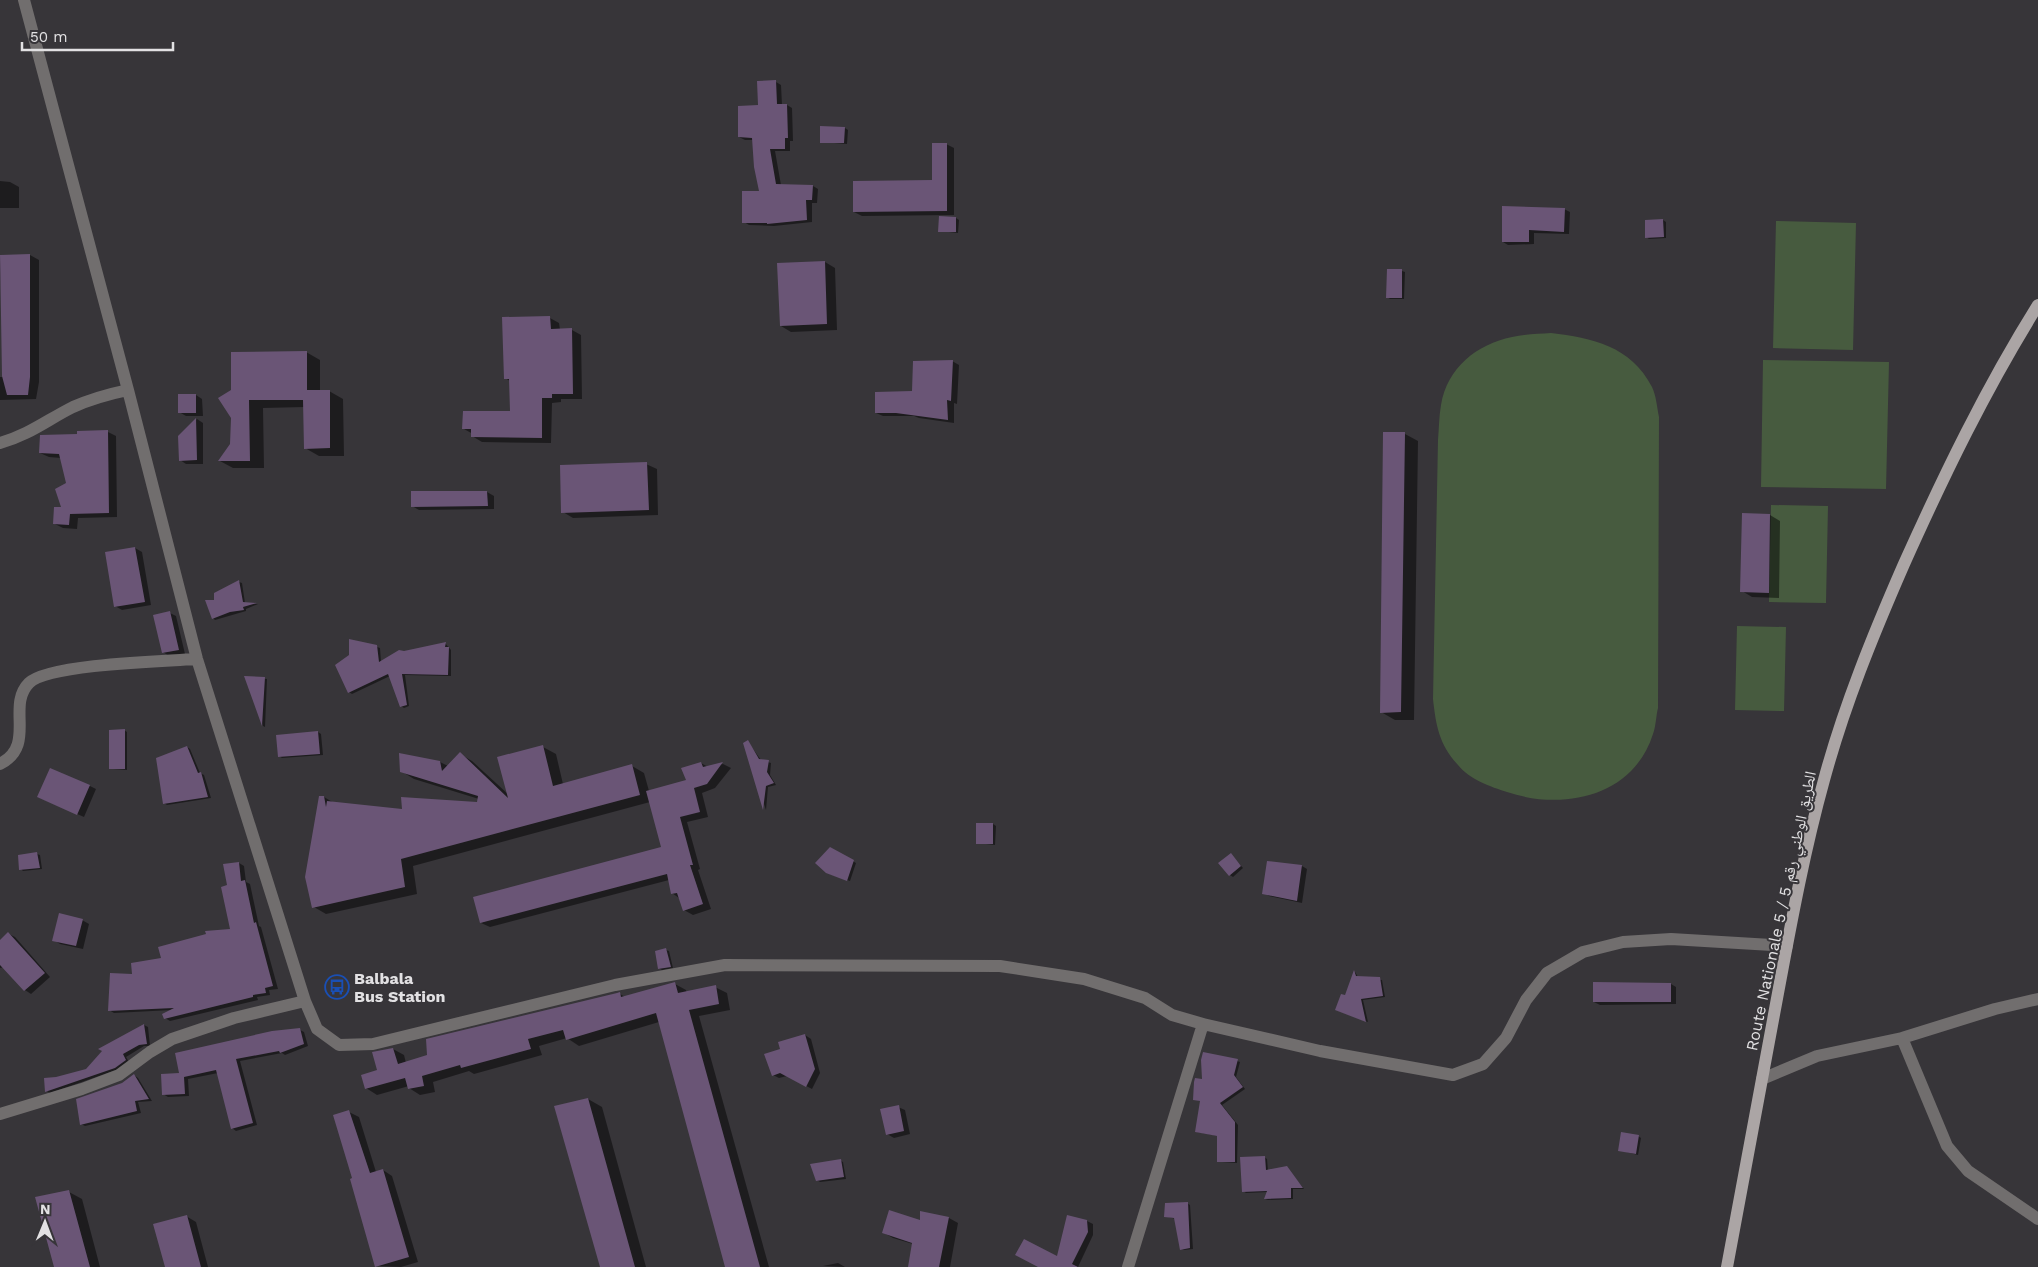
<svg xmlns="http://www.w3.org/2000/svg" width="2038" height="1267" font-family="'Work Sans','Noto Naskh Arabic',sans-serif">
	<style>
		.green { fill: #475b3f }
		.shadow { fill: #0007 }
		.building { fill: #6a5576 }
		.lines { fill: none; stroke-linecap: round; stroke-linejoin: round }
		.minor { stroke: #716e6e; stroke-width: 12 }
		.major { stroke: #aba5a5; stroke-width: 12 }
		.labels { text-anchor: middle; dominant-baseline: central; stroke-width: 4; stroke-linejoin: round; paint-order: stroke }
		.street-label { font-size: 16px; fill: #e2e1e3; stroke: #373539 }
		.poi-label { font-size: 16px; font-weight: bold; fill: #e2e1e3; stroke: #373539; text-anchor: start }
	</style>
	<rect width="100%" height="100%" fill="#373539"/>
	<path class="green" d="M1776,221L1856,223L1853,350L1773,348Z
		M1551,333C1592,338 1631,346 1652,387C1656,395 1657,407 1659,417L1658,708C1656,716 1656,726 1653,734C1633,797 1563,811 1507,792C1491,787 1469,779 1458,765C1439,744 1436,726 1433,699L1438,440C1439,428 1439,416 1441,405C1447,368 1477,344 1512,337C1524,334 1538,334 1551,333Z
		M1763,360L1889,362L1886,489L1761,487Z
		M1771,505L1828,506L1826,603L1769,602Z
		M1737,626L1786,627L1784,711L1735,710Z"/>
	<path class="shadow" d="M776,82L781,85L782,105H787L792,108L793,141H790V151H775L781,185L813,186L818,189L817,203H812V222L774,226L749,225L744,222L760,192L753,140H745L739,137Z
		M845,128L848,130L847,144L821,142Z
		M946,144L954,148V215L862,216L854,212L933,181Z
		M0,181L10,182L19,187V208H0Z
		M1564,209L1570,212L1569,234L1534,233V244L1508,245L1503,242Z
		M956,218L959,220L958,233L940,231Z
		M1663,220L1666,222V238L1649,239L1646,237V221Z
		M30,255L39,260V382L36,399L0,400V377H4L0,256Z
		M825,262L835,268L837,330L791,332L781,326Z
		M1402,271L1405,272L1404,299H1390L1387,297Z
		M550,318L559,323L560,330H572L581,335L582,399H561V402L552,403L551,443L482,442L472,436L473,434L464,429L511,412L510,381L505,378Z
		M306,352L320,360V392L329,391L343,399L344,456H319L305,448V407L263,408L264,468H233L220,461L232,444V417L220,398Z
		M952,361L959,365L957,404L954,403V423L919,418L914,416H883L876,413L913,393Z
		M196,395L202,399L203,416H186L179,412Z
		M197,419L203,423V464H186L180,460L179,436Z
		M108,432L116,436L117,517L78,518L77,529L63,528L55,524L63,509L67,483L61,458L49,457L40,453L78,435Z
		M1405,434L1418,441L1414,720H1395L1381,712Z
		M646,464L657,469L658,515L573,518L563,512Z
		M487,492L494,496V509L419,510L412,506V493Z
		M1770,515L1780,521L1779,598L1752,597L1742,591Z
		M135,548L142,552L151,605L122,610L115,606Z
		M239,582L242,583L245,603L258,604L246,609V611L215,620L213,618L215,594Z
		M170,613L176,616L185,654L169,656L163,652Z
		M445,643L451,650V676L405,675L409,706L404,708L401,706L390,676L352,694L349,692L377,647L380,648L381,662Z
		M246,677L267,679L265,727L263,726Z
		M124,730L127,732V770L113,769L110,768Z
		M318,732L321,734L323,755L282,758L279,756Z
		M748,742L761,760L771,763L770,775L776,785L768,787L766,810L744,744Z
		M187,747L190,749L200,773L204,775L211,798L167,805L164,803Z
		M543,747L556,754L563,784L632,766L644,773L649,791L688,781L701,763L708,767L723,764L731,768L715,788L702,793L708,817L687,822L700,869L698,870L711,909L693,915L684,910L679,898L672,893L669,880L490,927L481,923L663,848L650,802L413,866L417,894L326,914L314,907L324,797L334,803L403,810L478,804L479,799L414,779L401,771L440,762L448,766L460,754L472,761L509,795Z
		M90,786L96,789L84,817L38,797Z
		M993,824L996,826L995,845L977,843Z
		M831,849L856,863L850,881L830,874Z
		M37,854L40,855L42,869L23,871L21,869Z
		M1231,855L1243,868L1233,877L1230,875Z
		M239,863L244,866L246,882L250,884L259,926L261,927L278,989L269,990L270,995L257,997L258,1000L170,1021L165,1018L172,1010L114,1013L109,1010L133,975L163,959L231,931L229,886Z
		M1302,866L1307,869L1302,903L1269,896L1264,893Z
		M82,920L89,924L83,949L60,944L54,940Z
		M9,934L15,937L50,977L31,994L25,990L4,967L0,968V941Z
		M666,950L669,951L673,968L662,970L659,968Z
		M1355,972L1358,977L1382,980L1385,997L1363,1000L1368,1022L1339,1011Z
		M675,984L686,990L687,993L715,987L727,993L730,1010L699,1016L769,1267H727L659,1022L579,1046L567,1038L539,1046L542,1055L474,1074L469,1071L433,1082L435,1092L420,1095L409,1088V1086L377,1095L366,1088L393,1049L404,1055L406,1063L620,994L625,997Z
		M1671,984L1676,987V1004L1600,1005L1594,1002Z
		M144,1025L148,1027L150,1046H144L126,1057L129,1062L119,1069L50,1093L47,1091L86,1070L103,1051L101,1049Z
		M300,1030L304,1032L308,1046L285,1055L282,1053L240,1061L257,1125L236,1131L232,1128L218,1073L188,1079L189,1096L168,1097L163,1094L181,1075Z
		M805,1035L811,1039L820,1073L812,1089L787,1076L779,1078L773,1075L781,1050Z
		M1237,1061L1240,1062L1236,1077L1245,1089L1222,1105L1238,1125L1237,1163L1222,1162L1219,1161L1218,1136L1197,1132L1201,1101L1194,1099L1203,1080Z
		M134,1075L138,1078L152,1101L138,1102L141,1113L85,1126L81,1124L122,1084Z
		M588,1099L602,1107L646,1267H601Z
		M898,1107L905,1110L910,1134L894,1138L887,1134Z
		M349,1112L359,1117L376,1172L383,1170L392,1176L418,1262L401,1267L376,1266L354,1179Z
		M1638,1136L1641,1138L1638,1155L1619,1150Z
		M1264,1157L1267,1159L1268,1171L1286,1167L1304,1189H1293V1199L1268,1200L1265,1199L1268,1192L1246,1193L1243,1191Z
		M841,1161L843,1162L846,1179L820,1182L817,1180Z
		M69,1192L82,1199L100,1267H56Z
		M1187,1203L1190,1205L1193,1249L1184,1250L1181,1249L1176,1219L1165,1216Z
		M186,1216L196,1222L208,1267H166Z
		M949,1218L958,1223L950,1267H909L913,1244L893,1238L884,1233L921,1222Z
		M1087,1221L1093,1224V1235L1078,1267H1043L1058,1258Z
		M838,1263L845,1267L823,1266Z"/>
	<path class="building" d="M776,80L777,104H787L788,138H785V149H770L776,184L813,185L812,200H806L807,220L767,224V223H742V191H759L754,167L752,138L738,137V106L758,105L757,81Z
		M820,126L845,127L844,143H820Z
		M932,143H947V211L853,212V181L932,180Z
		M1502,206L1565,208L1564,232L1529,230V242H1502Z
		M939,216L956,217V232H938Z
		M1663,219L1664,237L1645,238V220Z
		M30,254V377L28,395H7L2,376L0,255Z
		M825,261L827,324L780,326L777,263Z
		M1387,269H1402V298H1386Z
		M550,316L551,329L572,328L573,394H552V398H542V438L471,437V429H462L463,411H510L509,379H504L502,317Z
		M307,351V390H330V448L304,449L303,400H249L250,461H218L230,444L231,418L218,398L231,390V352Z
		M953,360L951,401L947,400L948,420L896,413H875V392L912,391L913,361Z
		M178,394H196V413H178Z
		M196,418L197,460L179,461L178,436Z
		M108,430L109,513L70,514L69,525L53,524L54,507H61L55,489L66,483L59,454L39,453L40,435L77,434V431Z
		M1383,432H1405L1401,712L1380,713Z
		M647,462L649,510L561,513L560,465Z
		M411,491H487L488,506L411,507Z
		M1742,513L1770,514L1769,593L1740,592Z
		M135,547L145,602L114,607L105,552Z
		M239,580L243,602L257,603L243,607L244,610L230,612L212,619L205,600H214V593Z
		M170,611L179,650L162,653L153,615Z
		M349,639L377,645L379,662L399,650L404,651L446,642L445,647H449L448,675L402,674L407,705L400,707L388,674L348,693L335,665L349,655Z
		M244,676L265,677L262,726Z
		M125,729V769H109V730Z
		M318,731L320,754L278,757L276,735Z
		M748,740L759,759L769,760L767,772L774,783L766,786L763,810L743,743Z
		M543,745L553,786L632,764L640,795L401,859L405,887L312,908L305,877L319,796H324L326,807L327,801L402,809L401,797L477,802L478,796L400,772L399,753L440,761L442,771L460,752L508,798L497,757Z
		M187,746L198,773L201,772L208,797L163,804L156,758Z
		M701,762L703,767L723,762L707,784L694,788L700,812L680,817L693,865H690L703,904L683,911L677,893L671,894L667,874L480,923L473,897L661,847L646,791L686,780L681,768Z
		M50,768L90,785L77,815L37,797Z
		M976,823H993V844H976Z
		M830,847L854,860L847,881L826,873L815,863Z
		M37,852L40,868L19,870L18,855Z
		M1231,853L1241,866L1229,876L1218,863Z
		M1267,861L1302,865L1297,901L1262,894Z
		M239,862L241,881L245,880L254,923L256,922L273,986L265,988L266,993L253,995V997L164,1019L162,1014L174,1008L108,1011L110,973L132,974L131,963L161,958L158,947L206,934L205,931L230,929L221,887L227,885L223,864Z
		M59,913L83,919L76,946L52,941Z
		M8,932L45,973L24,991L0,965V940Z
		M666,948L671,967L658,969L655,951Z
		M1354,970L1356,976L1380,977L1383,996L1361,999L1366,1022L1335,1010L1341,994L1345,995Z
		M675,982L678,993L716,985L719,1004L689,1010L760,1267H725L656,1013L566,1040L563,1030L528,1039L531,1049L461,1068L460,1065L422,1076L424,1086L408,1089L405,1078L365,1089L361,1075L377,1070L372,1052L393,1048L398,1064L427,1055L426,1039L617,993L620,992L621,997Z
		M1593,982L1671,983V1002H1593Z
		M144,1024L147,1044L139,1045L123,1054L126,1060L115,1068L45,1092L44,1078L56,1077L86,1069L102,1051L98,1049Z
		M300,1028L304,1044L280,1053L279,1051L236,1059L253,1123L231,1129L216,1070L184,1077L185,1094L162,1095L161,1074L179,1073L175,1053L272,1031Z
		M805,1034L815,1069L806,1087L780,1073L772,1076L764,1054L780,1049L778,1042Z
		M1203,1052L1238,1059L1234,1075L1243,1087L1220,1103L1235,1122V1162H1217V1136L1195,1132L1200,1101L1193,1100L1194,1082L1195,1078L1202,1079L1201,1060Z
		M134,1074L149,1099L135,1101L137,1111L80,1125L76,1099L122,1083Z
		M588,1098L635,1267H600L554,1106Z
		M899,1105L904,1131L886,1135L880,1109Z
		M349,1110L370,1173L383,1169L409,1257L375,1267L350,1179L352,1178L333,1115Z
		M1621,1132L1639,1135L1636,1154L1618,1151Z
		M1265,1156L1266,1170L1287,1166L1303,1188H1291V1198L1264,1199L1267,1191L1242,1192L1240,1157Z
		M841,1159L844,1177L816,1181L810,1164Z
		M69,1190L90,1267H54L35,1197Z
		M1188,1202L1190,1248L1180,1250L1174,1218L1164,1217L1165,1203Z
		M889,1210L920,1220V1211L949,1217L939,1267H908L912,1243L882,1233Z
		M187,1215L201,1267H165L153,1224Z
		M1067,1215L1087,1220L1088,1232L1072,1264L1078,1267H1038L1015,1255L1024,1239L1057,1256Z"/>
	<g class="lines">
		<path class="minor" d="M24,0L128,390L197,659L305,1001L317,1029L339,1045L373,1044L615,985L725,965L1000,966L1084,979L1145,998L1172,1015L1203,1024L1320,1051L1453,1075L1483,1064L1506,1038L1526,1000L1547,973L1583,952L1623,942L1671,939L1787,946
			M0,443C29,435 47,420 73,407C91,399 109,394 128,390
			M0,764C37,745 6,706 29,683C48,664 166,661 197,659
			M1902,1038L1947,1146L1968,1171L2038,1219
			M1762,1079L1817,1056L1902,1038L1995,1009L2038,999
			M0,1114L82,1089L119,1075L150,1052L172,1039L234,1018L305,1001
			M1128,1267L1203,1024"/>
		<path class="major" d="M1727,1267C1742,1185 1758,1103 1773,1020C1788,940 1802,859 1824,780C1844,706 1873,635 1904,564C1944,475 1986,388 2038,305"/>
	</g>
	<defs>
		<g id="bus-ring" transform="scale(1.25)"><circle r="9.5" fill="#373539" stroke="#1a4fb4" stroke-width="1.5"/><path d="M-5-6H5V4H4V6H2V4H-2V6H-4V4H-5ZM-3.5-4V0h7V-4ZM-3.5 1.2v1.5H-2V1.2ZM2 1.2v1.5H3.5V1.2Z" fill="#1a4fb4"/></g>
	</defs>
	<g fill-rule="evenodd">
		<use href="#bus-ring" x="337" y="987"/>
	</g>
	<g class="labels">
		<g class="street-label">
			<text transform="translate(1781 911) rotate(-78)">Route Nationale 5 / الطريق الوطني رقم 5</text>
		</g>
		<g class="poi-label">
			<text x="354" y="978">Balbala<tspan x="354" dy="18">Bus Station</tspan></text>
		</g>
	</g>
	<g transform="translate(45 1222) rotate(1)" stroke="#373539" stroke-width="4" paint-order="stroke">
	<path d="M0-4L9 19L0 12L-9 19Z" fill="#e2e1e3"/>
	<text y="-8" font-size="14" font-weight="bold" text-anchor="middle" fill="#e2e1e3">N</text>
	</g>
	<path d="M22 42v8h151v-8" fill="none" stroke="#e2e1e3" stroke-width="2.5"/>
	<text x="30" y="42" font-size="15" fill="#e2e1e3" stroke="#373539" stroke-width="4" paint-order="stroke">50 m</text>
</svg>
